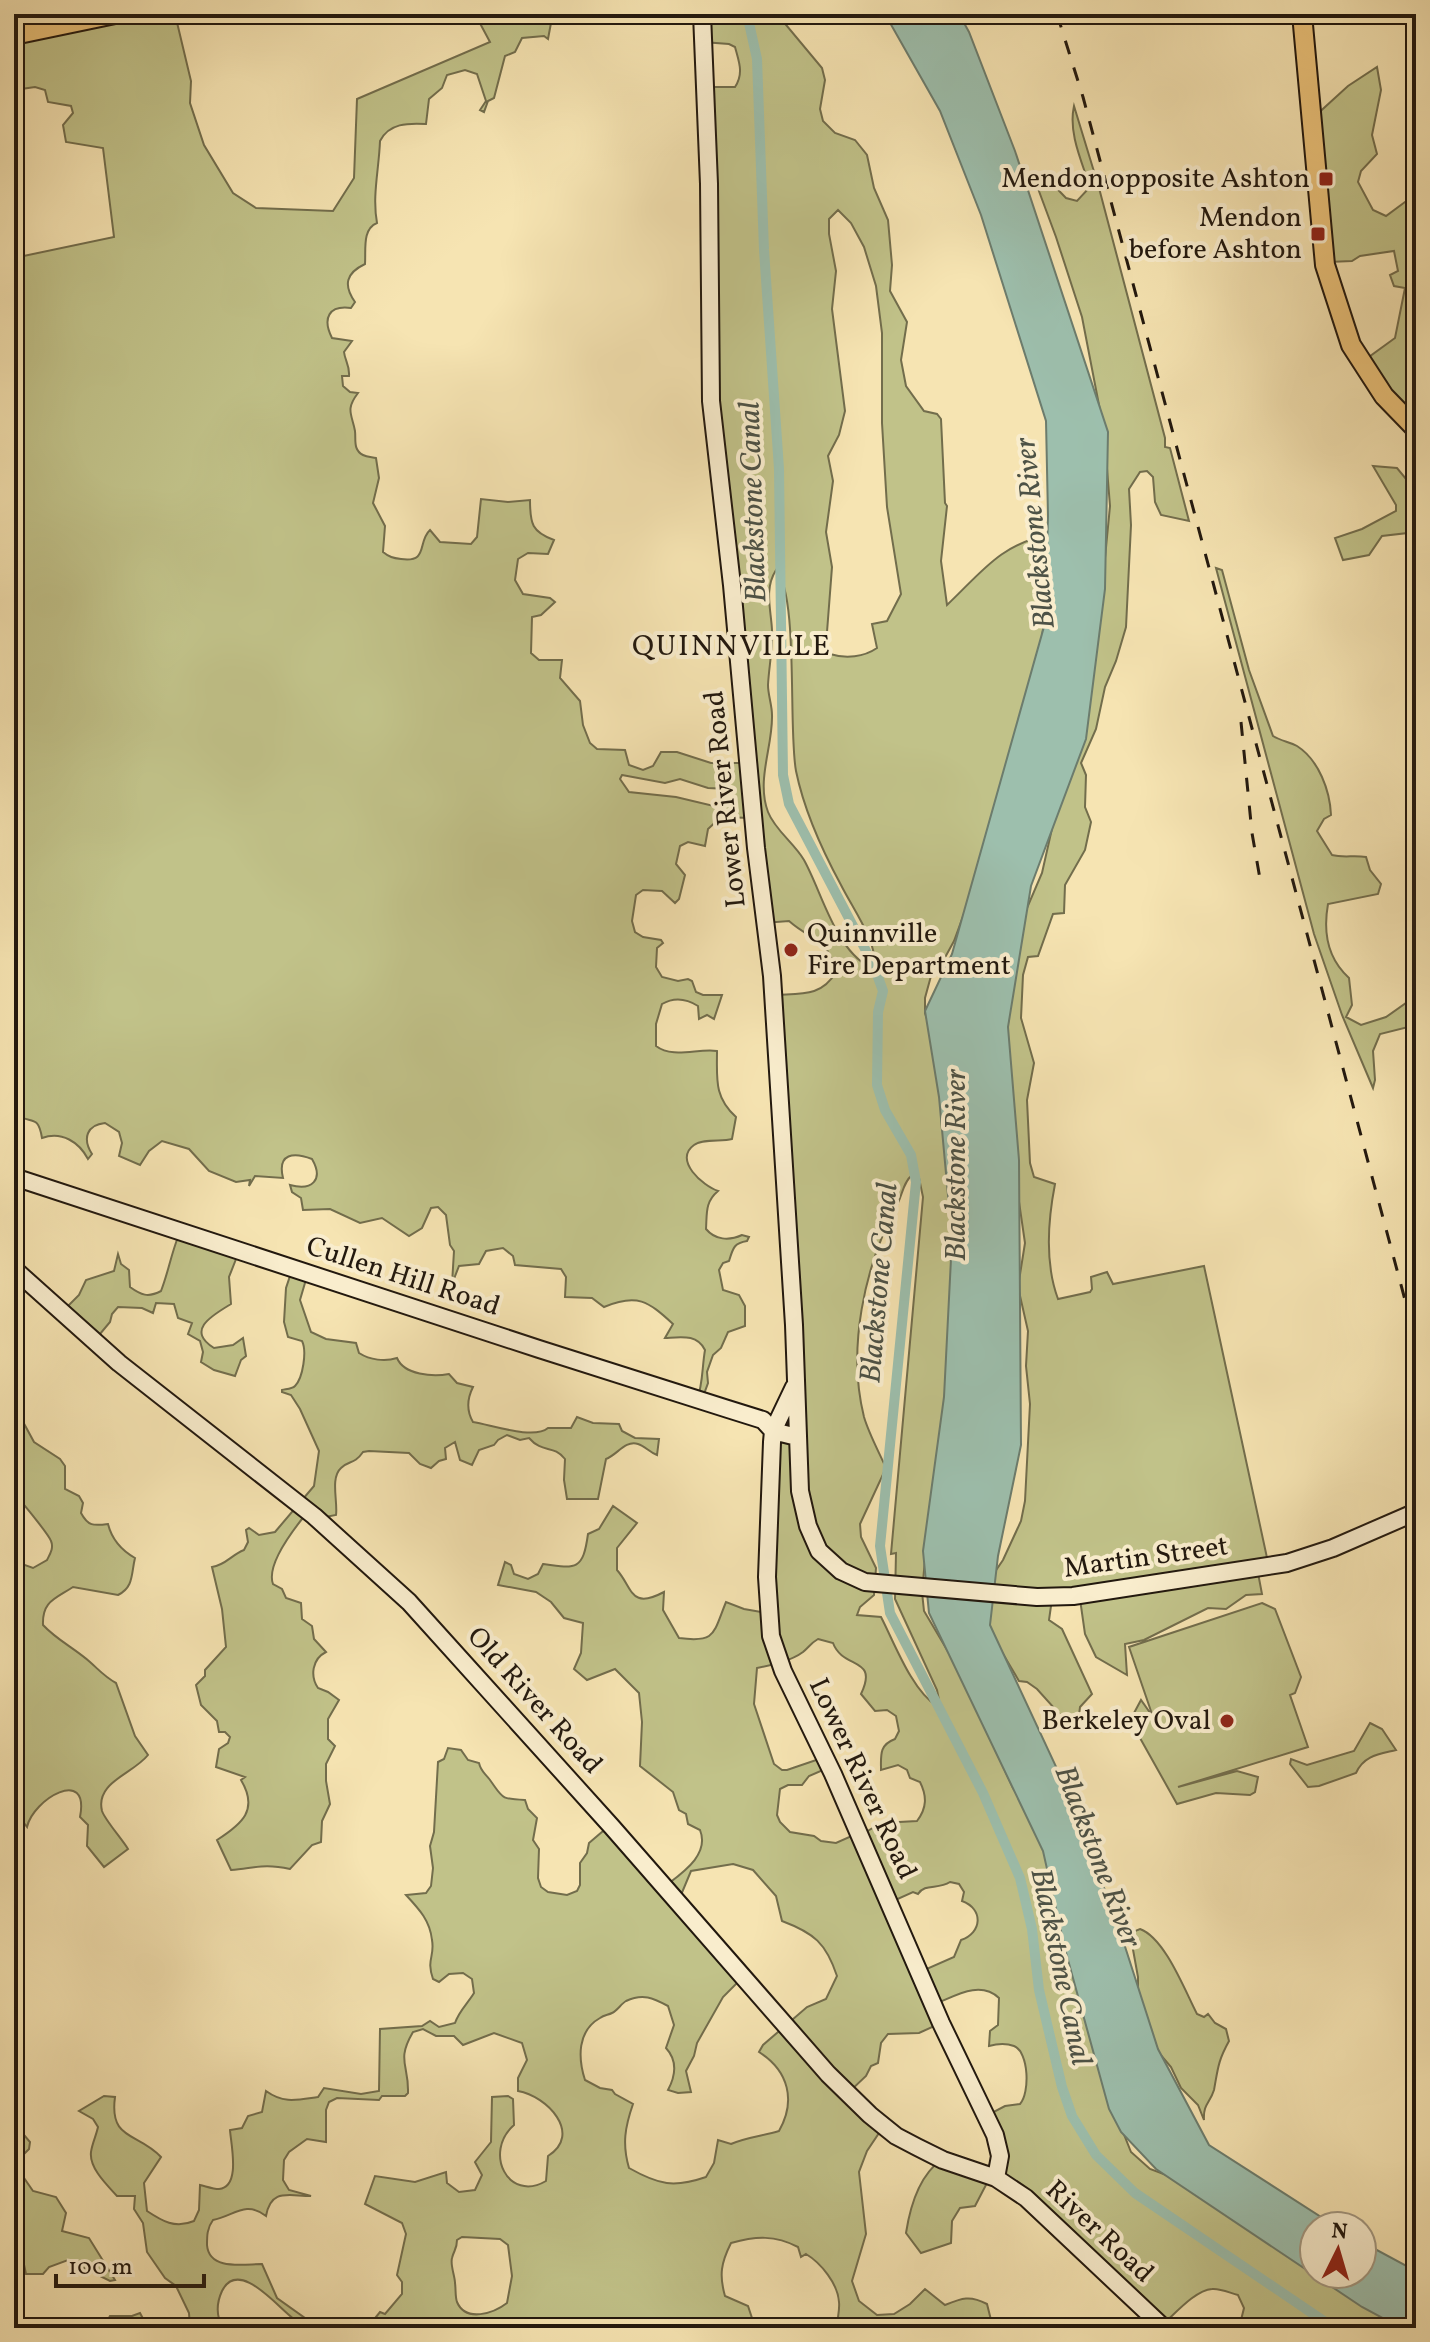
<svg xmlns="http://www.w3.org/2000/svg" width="1430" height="2342" font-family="Vollkorn,serif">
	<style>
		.green { fill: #c1c289; stroke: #726d4c; stroke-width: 2; fill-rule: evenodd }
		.water { fill: #9dbfad; stroke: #6c7c6d; stroke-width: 2 }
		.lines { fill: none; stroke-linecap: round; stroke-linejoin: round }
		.canal { stroke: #9dbfad; stroke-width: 10 }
		.secondary-casing { stroke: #22180e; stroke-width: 20 }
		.primary-casing { stroke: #22180e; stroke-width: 22 }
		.secondary { stroke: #f9edcd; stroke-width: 16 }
		.primary { stroke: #ebc279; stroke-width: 18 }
		.rail { stroke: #22180e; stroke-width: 3; stroke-dasharray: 14 14; stroke-linecap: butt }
		.poi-dot { fill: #8f2418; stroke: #f9edcd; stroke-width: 3 }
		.labels { text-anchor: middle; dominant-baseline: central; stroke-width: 8; stroke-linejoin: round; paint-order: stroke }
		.poi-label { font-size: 28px; fill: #22180e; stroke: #f9edcd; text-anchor: end }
		.street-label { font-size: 28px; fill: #22180e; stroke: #f9edcd }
		.water-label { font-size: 30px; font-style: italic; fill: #4d5246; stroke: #f9edcd }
		.neighbourhood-label { font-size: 30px; letter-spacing: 2px; fill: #22180e; stroke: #f9edcd }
	</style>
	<rect width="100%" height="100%" fill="#f6e4b2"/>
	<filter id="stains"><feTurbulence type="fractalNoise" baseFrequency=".0025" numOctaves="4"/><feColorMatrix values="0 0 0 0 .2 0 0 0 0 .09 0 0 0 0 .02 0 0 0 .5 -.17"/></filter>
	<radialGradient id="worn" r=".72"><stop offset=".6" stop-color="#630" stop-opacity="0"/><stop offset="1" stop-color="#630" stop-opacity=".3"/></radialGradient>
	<path class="green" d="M136,14H175L191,81L190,103L204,145L233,193L256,208L333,211L354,178L357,99L490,42L475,14H557L551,23L548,39L544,36L522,38L515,52L505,56L494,98L488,101L484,112L480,110L486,101L477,74L465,70L447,75L442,88L429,99L426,124C408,123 389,123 380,141C379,169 372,196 377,223C362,229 366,250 365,264C346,273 343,285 355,302L351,308C329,305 322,318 332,338L352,341L344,352C345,361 350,366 349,376H342L343,386L350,392L358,393C345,410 352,414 355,431C356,440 353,450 363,455C367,457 372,457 376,458L379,478L373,503L385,526L383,552C389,557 393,558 401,559C429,563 417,542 430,530L440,542L471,544L477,537L481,499L508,502L530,500C530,524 532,532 554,540L548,554L528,553L518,559L515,580L523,594L550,598L555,602L541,615L532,617L531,653L539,660H562L560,678L580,701L583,725L590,743L597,749L625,750L629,765L643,770L653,766L661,752H677L711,763H747L722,490L706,87H735C744,73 739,62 735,47L729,44L703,42L702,14H777L822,68L825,80L820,109L823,121L835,133L855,140L867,155L874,188L888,220L892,265L890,291L907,322L901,360L906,386L924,411L937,414L941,419L945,503L947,506L941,561L947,605C979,575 1002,542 1048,536L1046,607L1040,652L983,862L954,941L942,963L931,976L925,998V1013L937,1048L953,1182L949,1411L925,1560L922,1592L924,1611L956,1665L1013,1788L1036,1823L1049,1859V1880L1059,1920L1115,2112L1131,2152L1150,2169L1198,2187L1314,2274L1383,2316L1397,2328H1233L1240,2324L1244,2308L1238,2295C1230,2293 1220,2288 1212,2289C1195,2290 1174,2315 1160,2327L1035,2206L997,2185L999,2155L984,2117L1005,2106L1020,2104C1030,2093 1029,2052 1014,2046C1006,2043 996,2044 989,2046L990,2031L998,2025L999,1998C980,1980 955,1996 935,2004L939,2024L919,2033L888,2034L881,2043L878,2063L871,2066L866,2076L849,2092L881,2130L867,2151L859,2172L866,2234L852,2281L859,2301L877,2315L894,2314L910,2304L925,2289L945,2305C962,2298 970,2295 987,2304L991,2320L1005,2328H837C837,2319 840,2310 839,2302C838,2284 821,2263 806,2254L801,2257L798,2247C775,2235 756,2236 731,2243C721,2263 719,2275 725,2296L748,2306L752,2318L764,2328H367L380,2312L385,2314L402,2294V2282L397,2275L406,2234L402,2223L365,2204L375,2176L415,2182L446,2172L447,2183L459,2192L475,2190L482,2175L475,2162L491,2142L492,2097L508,2096L513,2099L514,2125C483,2152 508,2203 546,2181L548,2156C583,2134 547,2096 518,2091V2078L527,2060L522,2043L494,2033L463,2045L454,2036H436L423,2029L413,2032C396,2061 409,2064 408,2093L405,2096H382L379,2100L337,2098L329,2102L326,2110V2142L307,2139L289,2152L284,2160L283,2180L289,2190L311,2196C288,2196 271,2188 266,2216C245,2200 234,2216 213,2220C207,2228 207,2236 207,2245C209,2271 244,2264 262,2264L277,2298L319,2328H303L294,2323V2319C279,2309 239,2257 222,2291C216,2304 216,2316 223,2328H190L189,2313L176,2286L165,2278L147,2252L143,2223L134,2209L135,2196H117C107,2185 89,2168 91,2152C92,2144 96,2136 98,2127L93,2119L79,2111L104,2096L115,2097C109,2141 138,2132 161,2157L144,2183L147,2211C162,2221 175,2229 194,2221L199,2210L200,2185C205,2186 213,2189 219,2189C241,2187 231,2145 230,2130L242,2128L248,2116L262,2112L266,2091C284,2104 297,2100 318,2097L324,2088L361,2094L379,2091L380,2029L422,2026L430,2021L439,2027L455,2023C459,2011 468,2003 474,1993L472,1979L463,1973L449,1974L439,1982L433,1979C426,1959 435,1957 432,1940C430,1921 420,1910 406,1895L426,1893L431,1886L433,1868L430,1846L434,1832L438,1762L444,1759L448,1748L461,1750L468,1760L479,1763C481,1772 485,1773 490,1780C503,1798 500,1799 525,1800L528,1809L537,1818L533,1840L539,1849L538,1878L541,1887L548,1892L567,1895L577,1891L580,1885V1863L587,1853L589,1843L609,1826L664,1887C682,1873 710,1855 700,1830L688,1824L686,1814L679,1810L673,1792L640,1766L642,1722L639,1693L615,1669L587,1680L574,1669L581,1653L583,1623L564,1618L551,1602L536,1592L498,1585L505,1562L511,1565L514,1574L528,1579L538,1574L543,1564C577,1569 583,1570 588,1534L599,1529L613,1506L637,1523L617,1548V1570C633,1588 630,1610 664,1592L663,1610L679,1638C716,1643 713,1634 726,1602L744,1609L767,1613L778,1430L790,1396L772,995C799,993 821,998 836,972C826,935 814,943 789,921L764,923L751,818L721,817L708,829L705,846L688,842L680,846L676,864L685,875L679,899L675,903L662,891L643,890L636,895L632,921L635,932L643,937L661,940L663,943L657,948L656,967L662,977L678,981L688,979L692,981L696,992L703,995H722L714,1019L707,1015L699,1019L698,1006C687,999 674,997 662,1004L656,1024V1046C673,1059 698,1048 717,1051C717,1079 714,1097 736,1117L732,1139C722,1142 703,1138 694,1145C673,1160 703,1186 718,1191C705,1202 707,1213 706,1229C715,1240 729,1241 742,1235L749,1237L747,1241C734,1243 733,1248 729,1261L723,1263L719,1270L723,1290L739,1295L745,1306V1326L728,1332L721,1348L713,1355L707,1372L708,1383L701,1402L697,1400C703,1384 702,1367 705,1350C697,1334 682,1337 665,1338L673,1324C648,1301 637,1293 604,1307L592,1298L565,1297L566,1277L561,1269L515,1265L513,1256L503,1248L486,1251L479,1264L459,1266L452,1284L454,1251L450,1245L446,1215L438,1207L431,1208L422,1228L409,1236L382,1218L360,1223L330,1209L303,1210L301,1198L292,1192L290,1185C312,1191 324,1180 312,1159C294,1152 277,1153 283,1178L255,1176L249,1186L250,1180L236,1182L209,1171L189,1149L162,1141L149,1151L140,1165L119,1156L122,1143L119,1132L105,1123C87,1125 82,1138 92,1154L88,1159C79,1142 62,1131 42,1138C38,1113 31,1125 14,1114V282L16,274L14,258L114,237L103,148L66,142L63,125L73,113L71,106L48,102L45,90L35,87L14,90V40ZM838,210L851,223L864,247L876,286L882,333V423L887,507L901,594L887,621L872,624L877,648C864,657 846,659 830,654L826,645L832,567L826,532L833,481L828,456L839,435L845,411L832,309L836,271L829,234V219ZM776,570C799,594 788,729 796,771C804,810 822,850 841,885C854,911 876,939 876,970C836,955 823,894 804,860C794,843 775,830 768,812C756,780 773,746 772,715C772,705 768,695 768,685C769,666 773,648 772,630C771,609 764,589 776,570ZM622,775L665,783L680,779L708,788L728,789V805L722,808L676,797L629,792L620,779ZM912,1175L919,1178L923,1197L891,1554L896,1553L895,1599L937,1690L939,1700L937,1706C912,1691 894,1642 881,1617L857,1615L860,1607L874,1595L876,1568L861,1537L860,1524L886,1468C879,1452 869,1434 864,1417C847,1349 864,1268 896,1207C902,1197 903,1182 912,1175ZM818,1639L833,1643C843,1670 879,1656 861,1694L875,1711L887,1710L896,1716L899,1731L895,1739C879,1745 881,1755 881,1770L898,1765L907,1770L910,1778L920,1782C927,1796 927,1808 917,1821L881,1823L861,1835L856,1834L836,1843L821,1841L814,1836L790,1832L780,1822L777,1815L780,1789L788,1785H802L809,1776L830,1767L825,1757L787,1770H782L774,1764L754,1704L757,1668C772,1665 791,1661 803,1652C809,1647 811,1643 818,1639ZM733,1864L753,1870L776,1896L782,1921C814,1933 826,1943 837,1976L826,1999L807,2007L763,2045L759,2052C789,2071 796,2101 779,2131C763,2136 747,2137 731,2144L718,2140L714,2163L706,2177C674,2188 659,2185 629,2168C622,2144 625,2127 633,2104L615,2094L612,2090L600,2088L585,2080C578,2058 577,2031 600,2018C604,2015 608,2015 612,2013C617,2011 621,2004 626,2001C643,1993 653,1998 668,2006L674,2025L666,2048C677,2060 676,2075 668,2090L678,2093L691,2092L686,2071L694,2056L697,2043L723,1997L743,1977L678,1902L691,1871ZM950,1882L959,1884L964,1892L962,1901C984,1909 982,1933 961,1940L954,1957L920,1972L893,1901L913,1892L918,1894C925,1883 938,1890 950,1882ZM462,2237L500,2239L508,2245L512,2276L507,2303C494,2313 466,2323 457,2302C455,2296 456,2290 455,2283C455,2276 450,2265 452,2258C454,2250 457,2249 457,2240Z
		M1377,67L1381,90L1372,135L1377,154L1361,171L1358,182L1373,210L1386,216L1409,199L1416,201V429L1362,362L1395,338L1405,288L1394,286L1390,275L1398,271L1394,251L1360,256L1352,261L1329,262L1313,118L1348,86Z
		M1074,106L1099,188L1165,438V447L1170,448L1189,521L1161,515L1155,502L1153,477L1147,471L1140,472L1129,489L1131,525L1126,627L1116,661L1105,687L1096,729L1081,763L1086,775L1085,807L1091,822L1085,850L1065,885L1064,913L1053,914L1038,956L1028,957L1023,975L1021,1018L1034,1063L1027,1100L1030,1163L1034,1177L1055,1184C1048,1220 1045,1264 1058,1299L1090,1292L1092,1289L1091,1277L1107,1272L1113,1284L1204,1266L1269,1567L1258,1573L1262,1594L1246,1595L1226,1609L1208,1608L1144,1640L1125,1644L1127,1675L1096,1657L1085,1634L1080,1599H1052L1049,1620L1062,1629L1092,1694L1080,1707L1079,1715L1063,1718L1037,1689L1027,1682L1019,1681L990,1632L987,1596L990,1579L1003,1560L1021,1521L1025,1501L1030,1404L1026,1366L1028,1331L1018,1287L1025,1243L1001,1078L1021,922L1042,873L1099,620L1110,506L1104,431L1082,317L1056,237L1033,175L1042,173L1066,198L1077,201L1090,187C1082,162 1068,133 1074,106Z
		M1373,466L1397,468L1416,491V532L1382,536L1369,555L1343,560L1335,538L1362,529L1396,511V505Z
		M1216,568L1222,570L1249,670L1273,736C1281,741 1290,742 1297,746C1319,760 1330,791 1331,815L1324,819L1317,831L1332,855C1343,858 1354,855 1366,857L1370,870L1381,884L1378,894L1328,904C1323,932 1328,959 1349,978L1352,1005L1346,1017L1361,1025L1386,1017L1406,1003L1416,1001V1032L1408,1027L1380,1034L1373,1051L1375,1080L1373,1088L1342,1015L1314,934Z
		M178,1237L238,1254L229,1277L231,1304C213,1315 185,1330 214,1348L233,1345L243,1338L246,1356L241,1360L235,1376L214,1370L201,1362L203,1352L200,1341L188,1334L192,1323L178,1318L174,1304L156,1303L153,1313L142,1308L118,1307L112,1314L110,1322L95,1340L62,1312L79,1295L86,1280L114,1271L118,1254L121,1264L129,1270L130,1287C141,1295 148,1298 161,1291C168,1273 171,1255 178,1237Z
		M292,1270L307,1276L300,1300L311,1332L326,1339L356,1343L359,1353C370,1360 385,1362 397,1358C404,1375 433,1377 449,1374L457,1383L473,1387C467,1399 466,1410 473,1422C492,1425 534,1440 548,1428H571L577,1417L593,1423L619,1424L622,1431L635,1438L659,1439L657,1455C649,1452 645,1446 638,1444C625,1440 617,1455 606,1459L598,1499H567L564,1480L565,1459C553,1444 543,1454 529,1438L520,1440L507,1435L498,1440L494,1445L479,1450L472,1465L460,1460L455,1442L445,1448L446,1459L439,1461L431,1468L420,1464L409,1453L369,1451L363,1452C354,1465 349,1460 341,1468C330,1478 338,1502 336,1515L320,1518L306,1514C293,1530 266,1565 273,1584L282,1589L286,1598L301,1603L302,1619L312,1626L314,1639L326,1652C312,1659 310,1676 318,1688L328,1692L339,1700L328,1719V1739L335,1746L326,1764V1781L330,1804L322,1821L321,1842L312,1845L290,1869C264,1863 255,1868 231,1870L217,1840C242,1824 259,1810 241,1780L245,1777L216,1767L219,1749L228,1743L230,1737L225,1732H219L217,1721L201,1705L196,1685L205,1676V1670L226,1647L222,1609L212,1567C226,1565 231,1555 244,1550L248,1542L246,1530L249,1528L259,1535L275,1532L314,1486L319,1451L300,1409L291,1395L282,1392V1390C286,1389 292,1389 295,1386C303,1378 307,1351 302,1341L288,1337L284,1322L286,1288Z
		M21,1418L34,1442L60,1459L65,1466V1489L79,1496L83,1503L81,1513C88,1526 93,1526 108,1524C112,1540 121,1550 135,1558C131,1574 134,1587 118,1595L73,1587C55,1599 42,1601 43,1625C57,1640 74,1648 90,1662C99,1670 105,1677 116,1683L135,1736L148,1755C133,1774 95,1782 102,1811C105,1820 122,1839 128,1849L104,1867L87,1846L88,1825L80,1817C90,1766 33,1799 27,1827L21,1819L14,1816V1697L17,1691L14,1666V1556L19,1563L33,1568L47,1560C50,1554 54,1548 51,1541C49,1535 20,1499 14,1494V1422Z
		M1262,1603L1275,1609L1301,1677L1295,1693L1290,1695L1308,1747L1178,1787L1237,1771L1258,1777L1255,1792L1250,1795L1216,1793L1177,1804L1140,1738L1141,1730L1134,1713L1141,1700L1153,1717L1129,1647Z
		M1370,1723L1382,1729L1396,1750C1380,1754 1364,1755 1356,1773L1319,1786L1308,1787L1290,1764L1291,1759L1307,1765L1354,1751Z
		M1140,1929C1165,1938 1185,1991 1197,2014L1204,2017L1208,2014L1215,2023L1226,2029L1229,2041C1218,2061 1218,2068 1214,2090C1210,2103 1203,2104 1204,2120L1198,2105L1181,2088L1171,2067L1154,2047L1138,2005V1977L1130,1933Z
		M14,2123L30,2142L29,2149L18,2160L22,2175L33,2191L56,2197L66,2213L62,2231L89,2238L115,2280L110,2281L68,2260L49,2267L43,2274H26L23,2260L14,2255Z
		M941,2160L987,2183L975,2206L960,2208L952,2221L951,2243L921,2253L906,2233C910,2207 919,2176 941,2160Z
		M140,2313L148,2328H103L110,2316H132Z"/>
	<path class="water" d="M885,14H959L969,32L1015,151L1108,432L1105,589L1086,739L1031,886L1008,1027L1019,1160L1021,1445L998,1556L990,1625L1072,1801L1120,1931L1158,2049L1209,2145L1335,2226H1314V2274H1362V2242L1416,2271V2328H1401L1362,2307L1156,2169L1121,2132L1109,2109L1065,1949L1043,1851L929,1613L923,1551L944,1397L952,1239L939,1097L925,1011L952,954L1045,623L1048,516L1046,421L981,215L940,111Z"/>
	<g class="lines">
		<path class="canal" d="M747,14L757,59L764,250L779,469L783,775L789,804L874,966L883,991L878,1012L877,1085L885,1110L911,1155L916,1182L880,1546L890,1613L983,1793L1020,1878L1032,1929L1039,1990L1062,2087L1072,2116L1096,2155L1135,2193L1334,2328"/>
		<g class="secondary-casing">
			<path id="secondary" d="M702,14L709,184L711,401L732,585L756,848L772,976L794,1325L800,1491L808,1526L819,1551L841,1571L865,1582L1037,1597L1073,1596L1287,1563L1333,1548L1416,1512
				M14,1177L539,1349L728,1409L763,1420L773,1431L797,1437
				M14,1269L119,1363L314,1516L409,1602L612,1827L828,2074L870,2115L896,2136L917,2147L943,2160L996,2178L1026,2198L1164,2328
				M794,1387L773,1431L772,1442L767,1577L771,1636L783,1671L833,1774L941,2023L995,2135L1000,2156L996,2178"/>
		</g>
		<g class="primary-casing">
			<path id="primary" d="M1302,14L1325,265L1351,345L1384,396L1416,429
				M14,20L46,14
				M14,35L115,14"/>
		</g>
		<use href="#secondary" class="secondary"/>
		<use href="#primary" class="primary"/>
		<path class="rail" d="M1057,14L1083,97L1416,1341
			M1241,722L1252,833L1260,879"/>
	</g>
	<g class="poi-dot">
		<rect x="1318" y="171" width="16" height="16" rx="4"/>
		<rect x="1310" y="226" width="16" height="16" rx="4"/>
		<circle cx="791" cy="950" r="8"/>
		<circle cx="1227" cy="1721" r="8"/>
	</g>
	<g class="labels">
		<g class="poi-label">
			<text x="1310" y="179">Mendon opposite Ashton</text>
			<text x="1302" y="218">Mendon<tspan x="1302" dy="32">before Ashton</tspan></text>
			<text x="807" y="934" text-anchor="start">Quinnville<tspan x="807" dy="32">Fire Department</tspan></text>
			<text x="1211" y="1721">Berkeley Oval</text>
		</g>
		<g class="street-label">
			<text transform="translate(726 799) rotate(-96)">Lower River Road</text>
			<text transform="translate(403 1277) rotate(18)">Cullen Hill Road</text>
			<text transform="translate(1146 1558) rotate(-8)">Martin Street</text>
			<text transform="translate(534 1701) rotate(48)">Old River Road</text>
			<text transform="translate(862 1779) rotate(65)">Lower River Road</text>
			<text transform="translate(1099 2232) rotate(43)">River Road</text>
		</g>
		<g class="water-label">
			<text transform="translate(754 502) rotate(-92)">Blackstone Canal</text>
			<text transform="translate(1036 533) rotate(-96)">Blackstone River</text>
			<text transform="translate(957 1165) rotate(-90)">Blackstone River</text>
			<text transform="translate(880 1283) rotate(-85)">Blackstone Canal</text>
			<text transform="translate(1097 1857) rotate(69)">Blackstone River</text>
			<text transform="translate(1060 1967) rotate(78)">Blackstone Canal</text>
		</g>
		<g class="neighbourhood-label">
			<text x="732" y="647">QUINNVILLE</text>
		</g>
	</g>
	<rect width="1430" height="2342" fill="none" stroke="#f6e4b2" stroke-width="48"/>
	<rect x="16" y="16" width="1398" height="2310" fill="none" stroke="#22180e" stroke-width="4"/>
	<rect x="24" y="24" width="1382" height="2294" fill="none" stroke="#22180e" stroke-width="2"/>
	<g transform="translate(1338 2250) rotate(5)"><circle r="38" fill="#f9edcd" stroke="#a39881" stroke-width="2"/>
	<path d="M0-6L14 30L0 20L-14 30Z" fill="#8f2418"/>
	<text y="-12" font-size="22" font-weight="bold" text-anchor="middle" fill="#22180e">N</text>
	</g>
	<path d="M56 2274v12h148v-12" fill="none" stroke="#22180e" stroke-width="4"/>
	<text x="68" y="2274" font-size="24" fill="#22180e" stroke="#f9edcd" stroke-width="6" paint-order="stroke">100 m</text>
	<rect width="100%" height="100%" filter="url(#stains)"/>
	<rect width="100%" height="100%" fill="url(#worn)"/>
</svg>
